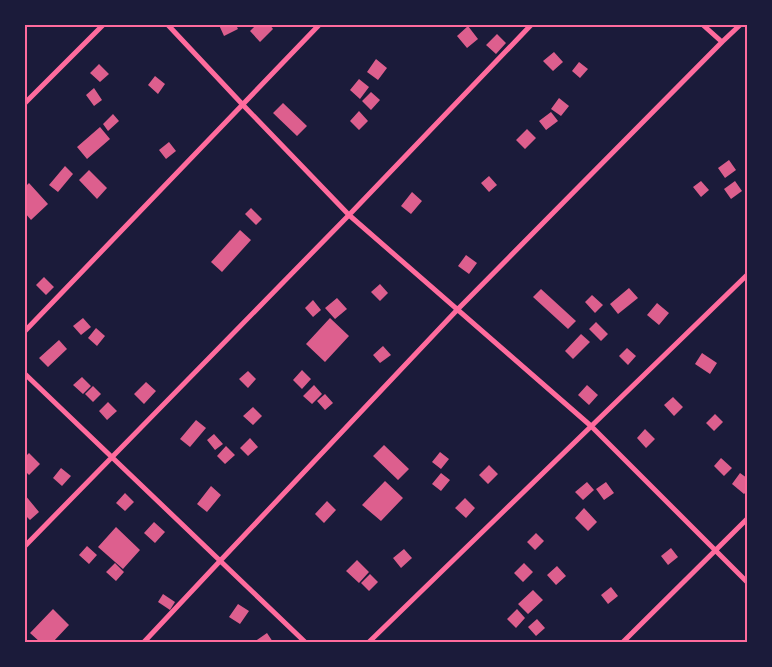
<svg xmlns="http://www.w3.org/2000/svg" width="772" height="667" font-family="'Crimson Pro',serif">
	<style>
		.building { fill: #dd5f8e }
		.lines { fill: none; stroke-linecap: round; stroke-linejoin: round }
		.minor { stroke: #ff6b9d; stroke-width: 5 }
		.neatline { fill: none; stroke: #ff6b9d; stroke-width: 2 }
	</style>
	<rect width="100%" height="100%" fill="#1b1b3a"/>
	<path class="building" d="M219,25H236L238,29L224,36Z
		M256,25H270L273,29L260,42L250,31Z
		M468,26L478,39L467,48L457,36Z
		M497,34L506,43L496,54L486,45Z
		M554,52L563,62L553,71L543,61Z
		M376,59L387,68L378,80L367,72Z
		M579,62L588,69L580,78L572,71Z
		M99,64L109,74L100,82L90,73Z
		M155,76L165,84L158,94L148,85Z
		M359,79L369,87L360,99L350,90Z
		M94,88L102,100L94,106L86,95Z
		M371,92L380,100L371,110L362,101Z
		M559,98L569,106L561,116L551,109Z
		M283,103L307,126L297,136L273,113Z
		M359,111L368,121L359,130L350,121Z
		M551,112L558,121L546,130L539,121Z
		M113,114L119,121L108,131L103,124Z
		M100,127L110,139L87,159L77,147Z
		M527,129L536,138L525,149L516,140Z
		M169,142L176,151L166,159L159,150Z
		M729,160L736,170L725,178L718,168Z
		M65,166L73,174L58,192L49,185Z
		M89,170L107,188L97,199L79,180Z
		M489,176L497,185L489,192L481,183Z
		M701,181L709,190L701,197L693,187Z
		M735,181L742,191L731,199L724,189Z
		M29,183L48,204L31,220L25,213V187Z
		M412,192L422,201L411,214L401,206Z
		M251,208L262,219L256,225L245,214Z
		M240,230L251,240L222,272L211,262Z
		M466,255L477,263L469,274L458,266Z
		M44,277L54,287L46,295L36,285Z
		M380,284L388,293L380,301L371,292Z
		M629,288L638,298L618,314L610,304Z
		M541,289L576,321L568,329L533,297Z
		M592,295L603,305L595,313L585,302Z
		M337,298L347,309L335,319L325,308Z
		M313,300L321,310L313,317L305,308Z
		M657,303L669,313L659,325L647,315Z
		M83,318L91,327L81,335L73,326Z
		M330,318L349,336L325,362L306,344Z
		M596,322L608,334L601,341L589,329Z
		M96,328L105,336L97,346L88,338Z
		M581,334L590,342L573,359L565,351Z
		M59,340L67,349L48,367L39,358Z
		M383,346L391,355L380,363L373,355Z
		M627,348L636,356L628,365L619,356Z
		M702,353L717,363L710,374L695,364Z
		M302,370L311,379L302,389L293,380Z
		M248,371L256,379L248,388L239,379Z
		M82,377L91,386L83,394L73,385Z
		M146,382L156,391L144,404L134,394Z
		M314,385L322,394L312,404L303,396Z
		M587,385L598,395L589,405L578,395Z
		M93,386L101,394L93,402L85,394Z
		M325,394L333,403L325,410L317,401Z
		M673,397L683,407L674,416L664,405Z
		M108,402L117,411L107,420L99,411Z
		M253,407L262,416L253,425L243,416Z
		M715,414L723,422L714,431L706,423Z
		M196,420L206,428L190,447L180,439Z
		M645,429L655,439L646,448L637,438Z
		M214,434L223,444L215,450L207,440Z
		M250,438L258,447L248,456L240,448Z
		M384,445L409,469L398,480L373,456Z
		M226,446L235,455L225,464L217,456Z
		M440,452L449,459L441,469L432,462Z
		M29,453L40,464L29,475L25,471V457Z
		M721,458L732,468L724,476L714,466Z
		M489,465L498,474L488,484L479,475Z
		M61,468L71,476L62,486L53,478Z
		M441,473L450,480L441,491L432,484Z
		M740,473L747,478V491L744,494L732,484Z
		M385,481L403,498L381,521L362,505Z
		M587,482L594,490L583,500L575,492Z
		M606,482L614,493L604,500L596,489Z
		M211,486L221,495L207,512L197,504Z
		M125,493L134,502L125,511L116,503Z
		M25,495L39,512L30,520L25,515Z
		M465,498L475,508L466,518L455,508Z
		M327,501L336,510L324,523L315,514Z
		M584,508L597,522L588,531L575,518Z
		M154,522L165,532L155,543L144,533Z
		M116,527L140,550L123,569L98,547Z
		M536,533L544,541L535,550L527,542Z
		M87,546L97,555L89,564L79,555Z
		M671,548L678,557L668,565L661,556Z
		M404,549L412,558L401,568L393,558Z
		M357,560L369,572L359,583L346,571Z
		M115,563L124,572L116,581L106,572Z
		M524,563L533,572L523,582L514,573Z
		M557,566L566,576L556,585L547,575Z
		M370,574L378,582L369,591L361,583Z
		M611,587L618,596L608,604L601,595Z
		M533,590L543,600L528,614L518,604Z
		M163,594L175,602L170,610L158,602Z
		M238,604L249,611L240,624L229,617Z
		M53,609L69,625L53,642H40L30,633Z
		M517,609L525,618L516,628L507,619Z
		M537,619L545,628L536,636L528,627Z
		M267,633L273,642H254Z"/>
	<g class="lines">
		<path class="minor" d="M168,25L243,105L349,215L591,426L747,582
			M703,25L722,42
			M25,103L103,25
			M25,331L319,25
			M25,374L305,642
			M25,546L349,215L531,25
			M144,642L220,561L457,310L722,42L740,25
			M369,642L747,275
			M623,642L747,519"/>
	</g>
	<rect width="772" height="667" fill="none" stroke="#1b1b3a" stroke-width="52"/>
	<rect x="26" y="26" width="720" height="615" class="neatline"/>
</svg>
